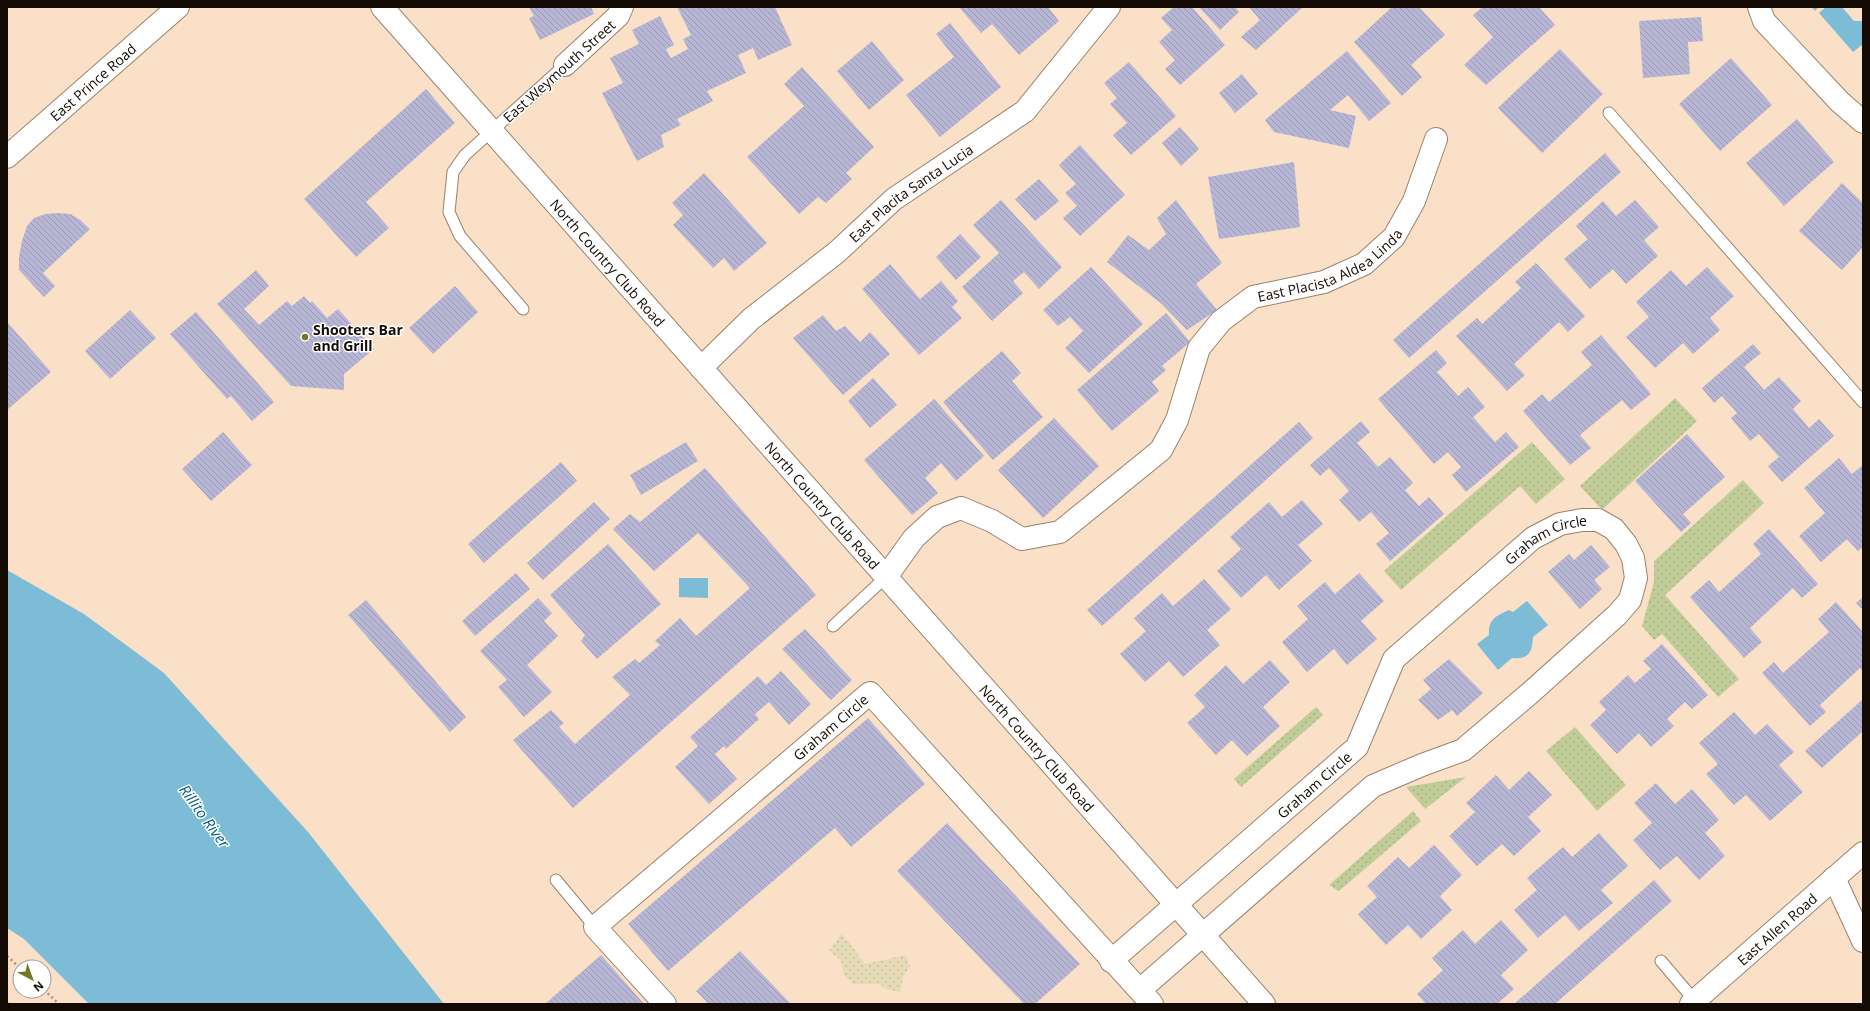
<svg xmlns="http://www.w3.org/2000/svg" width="1870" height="1011" font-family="'Open Sans',sans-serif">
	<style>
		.grass { fill: url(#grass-dots) }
		.sand { fill: url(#sand-dots) }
		.water { fill: #7dbcd7 }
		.building { fill: url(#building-back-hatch) }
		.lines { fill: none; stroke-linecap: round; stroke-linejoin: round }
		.service-casing { stroke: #9a826b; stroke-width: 13 }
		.minor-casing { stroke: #9a826b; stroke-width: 24 }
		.path { stroke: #a5917f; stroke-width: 2.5; stroke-dasharray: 2 3; stroke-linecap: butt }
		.service { stroke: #fff; stroke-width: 11 }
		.minor { stroke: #fff; stroke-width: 22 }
		.poi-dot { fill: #717923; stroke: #fff; stroke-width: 1.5 }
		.labels { text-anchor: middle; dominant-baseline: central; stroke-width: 3; stroke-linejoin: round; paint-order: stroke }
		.street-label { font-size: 14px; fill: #120a03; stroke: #fff }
		.poi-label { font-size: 14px; font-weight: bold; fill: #120a03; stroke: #fff; text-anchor: start }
		.water-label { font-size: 15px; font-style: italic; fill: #045d78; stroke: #fff }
	</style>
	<defs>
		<pattern id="grass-dots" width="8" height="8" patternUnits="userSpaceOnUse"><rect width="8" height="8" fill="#c1cd99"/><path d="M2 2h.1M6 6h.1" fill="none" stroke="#a5af82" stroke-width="1.8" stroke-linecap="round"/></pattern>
		<pattern id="sand-dots" width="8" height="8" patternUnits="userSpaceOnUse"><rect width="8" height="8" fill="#e5dcb7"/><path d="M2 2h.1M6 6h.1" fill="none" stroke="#c3bb9c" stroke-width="1.8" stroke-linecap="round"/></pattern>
		<pattern id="building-back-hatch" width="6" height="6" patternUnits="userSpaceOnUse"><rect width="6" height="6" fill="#b7b6d5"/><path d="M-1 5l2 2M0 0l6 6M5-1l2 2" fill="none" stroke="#9c9bb5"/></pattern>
	</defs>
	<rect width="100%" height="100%" fill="#fae0c7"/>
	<path class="grass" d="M1675,398L1697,421L1602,510L1580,486Z
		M1532,442L1565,479L1536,504L1520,486L1401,590L1384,571Z
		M1743,480L1764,503L1665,595L1739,679L1718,697L1662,634L1654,640L1642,626L1654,582V561Z
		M1316,707L1323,715L1241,787L1234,779Z
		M1575,727L1626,785L1597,811L1546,751Z
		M1466,777L1425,809L1406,787Z
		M1413,811L1421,821L1339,891L1329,885Z"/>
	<path class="sand" d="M841,934L849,942L865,964L906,955L910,966L903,977L900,992L886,989L879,984H853L844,975L841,960L829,951Z"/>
	<path class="water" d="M1826,7H1842L1854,21H1863V44L1853,52L1819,13Z
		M7,570L84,614L164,673L308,832L444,1004H89L24,939L7,928Z
		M679,578H708V598L679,597Z
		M1527,601L1548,625L1533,637C1532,652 1529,660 1512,658L1498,670L1477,644L1489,635C1488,619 1496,616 1509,610L1513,612Z"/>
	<path class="building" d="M529,7H591L594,14L540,40L529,18L534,16Z
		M677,7H775L792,45L758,60L753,48L738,55L746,73L707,91L713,101L677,119L681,125L661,135L664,147L637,161L602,93L623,83L610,58L639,44L632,30L660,16L674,45L666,49L671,58L688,49L683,39L691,35Z
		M959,7H1048L1059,21L1019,55L992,24L981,33Z
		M1174,7H1192L1225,45L1180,85L1165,69L1175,60L1159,42L1172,30L1161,18Z
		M1199,7H1235L1239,12L1220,30Z
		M1249,7H1301L1302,8L1256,50L1241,37L1260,20Z
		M1392,7H1419L1445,35L1411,65L1422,77L1402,96L1354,42Z
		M1483,7H1539L1555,25L1486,85L1464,65L1493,37L1473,15Z
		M1811,7H1819L1815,11Z
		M1701,17L1703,41L1688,42L1690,74L1643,78L1639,21Z
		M950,23L1001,87L940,137L906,95L954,57L936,34Z
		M872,41L904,80L869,110L837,71Z
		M1560,49L1603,94L1542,153L1498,108Z
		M1347,51L1391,103L1369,121L1348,95L1330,110L1356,116L1349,148L1274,132L1265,120Z
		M1731,58L1772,105L1720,151L1679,104Z
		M1129,62L1176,116L1131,155L1113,135L1127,123L1110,104L1117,98L1104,83Z
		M802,67L874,147L846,173L852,179L826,203L818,197L799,214L747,157L804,106L784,84Z
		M1242,74L1258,94L1235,113L1219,93Z
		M426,89L455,123L366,202L389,228L356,257L304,199Z
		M1797,119L1834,162L1784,206L1746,163Z
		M1180,127L1199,149L1181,166L1162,143Z
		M1080,145L1125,195L1080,236L1063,218L1077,206L1065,193L1076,184L1059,165Z
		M1605,153L1621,172L1409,358L1393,340Z
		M1294,162L1300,227L1219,239L1208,177Z
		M704,173L767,243L734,271L724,258L713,268L673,225L683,215L672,203Z
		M1039,179L1059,201L1035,221L1015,199Z
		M1842,183L1863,203V247L1842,270L1799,231Z
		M1001,200L1062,267L1039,289L1024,272L1013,281L1023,293L992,321L962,287L999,253L973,225Z
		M1176,200L1222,263L1196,284L1217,310L1187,330L1162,304L1107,262L1128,235L1149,250L1166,234L1157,218Z
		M1635,200L1659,227L1644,240L1658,256L1626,284L1613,269L1590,289L1564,259L1588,239L1576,226L1603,201L1616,216Z
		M58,213L70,214L79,219L90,229L43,273L55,286L44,297L19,270V257L22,241L27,226L34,218L45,214Z
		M960,234L981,257L956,280L936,257Z
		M1536,263L1585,316L1568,332L1559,322L1514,364L1525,375L1507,391L1456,336L1477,318L1482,324L1521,288L1515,282Z
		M890,264L920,299L941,281L958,301L952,307L962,318L919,355L862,289Z
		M1091,267L1143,324L1089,373L1065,348L1083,331L1070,317L1058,326L1043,310Z
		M1707,267L1734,296L1710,318L1720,330L1693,354L1683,343L1655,368L1626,337L1649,317L1636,302L1671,270L1686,286Z
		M256,270L269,286L244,309L259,325L287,301L292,306L304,296L310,303L312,301L327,318L338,309L374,349L344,374V390L291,386L217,304Z
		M455,286L478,312L433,354L409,328Z
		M130,310L156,338L110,379L85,351Z
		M196,312L274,402L252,421L231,396L227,399L170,334Z
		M1166,313L1190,342L1162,366L1166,370L1152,382L1159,391L1112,431L1077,390Z
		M823,315L836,331L845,326L860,342L870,332L890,354L843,395L793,338Z
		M7,322L51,372L7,410Z
		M1601,335L1651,394L1631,410L1622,400L1580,435L1591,448L1570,465L1523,411L1542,394L1549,402L1592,365L1581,352Z
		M1753,344L1761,353L1744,367L1764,390L1779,377L1801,401L1793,409L1809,428L1819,419L1834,436L1782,482L1768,466L1779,457L1759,434L1750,441L1731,418L1737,413L1722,396L1714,403L1702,388Z
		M1436,350L1447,363L1437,372L1458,396L1468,387L1485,407L1473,417L1495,442L1506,432L1519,447L1466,492L1452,475L1461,467L1448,452L1434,464L1378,399Z
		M1002,351L1021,373L1012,381L1043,417L993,460L943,402Z
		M873,378L897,405L870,428L848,401Z
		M934,399L984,456L956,481L941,463L925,478L938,493L912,515L864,460Z
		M1054,418L1099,466L1043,518L998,470Z
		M1361,421L1370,432L1357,443L1378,467L1390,457L1413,483L1405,490L1419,506L1429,497L1444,514L1390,561L1376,544L1389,533L1371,512L1359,522L1339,500L1349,491L1329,468L1320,476L1310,465Z
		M1299,422L1313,438L1102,626L1087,610Z
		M223,432L252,465L211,501L182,469Z
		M1687,434L1725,477L1683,514L1691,523L1681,532L1635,481Z
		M686,442L698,461L641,495L630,475Z
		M1839,458L1852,474L1863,465V547L1858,551L1847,539L1821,562L1799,536L1825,513L1804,488Z
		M561,462L577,481L484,563L468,544Z
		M705,468L816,595L573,808L513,740L551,710L564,723L559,727L575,744L630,695L612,677L635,659L639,663L660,645L655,641L680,618L696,636L750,588L698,533L654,571L613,529L630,514L640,522Z
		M1302,500L1323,524L1298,545L1312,561L1279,590L1266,575L1241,598L1217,571L1241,549L1230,537L1269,502L1282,517Z
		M594,502L610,519L543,580L527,563Z
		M1769,529L1818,584L1802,598L1793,588L1750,628L1762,642L1744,658L1690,597L1709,580L1719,592L1761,554L1753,544Z
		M608,544L661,604L597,659L581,641L585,635L550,595Z
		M1591,545L1610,567L1594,580L1602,589L1580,609L1548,572L1569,554L1574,560Z
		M516,573L530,589L475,636L462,621Z
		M1359,573L1384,601L1361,621L1377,639L1347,665L1334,649L1307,672L1282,642L1308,619L1297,606L1325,582L1335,594Z
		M1204,579L1231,609L1207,630L1220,645L1183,677L1169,661L1145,682L1120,654L1146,631L1134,618L1162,593L1173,606Z
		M1863,597V610L1856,603Z
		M538,598L552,613L544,621L558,636L527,665L552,692L524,717L498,687L507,680L480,651Z
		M366,600L466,717L450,732L348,615Z
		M1836,602L1863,632V671L1860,668L1820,705L1826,712L1810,726L1762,673L1774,662L1783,673L1829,632L1818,619Z
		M805,629L852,680L831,700L782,649Z
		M1662,644L1708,695L1692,709L1685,702L1667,719L1674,726L1651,747L1639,733L1617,754L1590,725L1606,710L1599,702L1628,675L1635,683L1651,669L1643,661Z
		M1449,659L1483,693L1457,716L1452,710L1438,720L1418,700L1431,689L1423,680Z
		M1270,660L1290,682L1263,707L1280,726L1247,756L1232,740L1216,755L1187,723L1205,707L1194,695L1226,665L1243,684Z
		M781,671L811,704L789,725L769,702L755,714L759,719L726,749L724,746L715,754L737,779L709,804L675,767L698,746L690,737L758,676L766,685Z
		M1863,699V731L1822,768L1805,751Z
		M1734,712L1755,735L1767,724L1794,752L1779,765L1803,792L1770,821L1746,795L1734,805L1706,774L1718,764L1699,743Z
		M868,718L925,784L851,847L835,828L668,971L628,924Z
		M1529,771L1552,795L1528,817L1541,831L1514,856L1502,844L1477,866L1449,836L1475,812L1466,803L1496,775L1509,790Z
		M1656,783L1675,804L1692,789L1719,820L1705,833L1725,856L1699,880L1677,856L1660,870L1633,840L1652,823L1634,803Z
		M947,823L1080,964L1035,1004H1024L897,871Z
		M1599,833L1628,866L1601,890L1613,903L1579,931L1565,915L1538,938L1514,910L1537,890L1527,878L1563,847L1572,857Z
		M1434,845L1462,875L1440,896L1452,910L1421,939L1408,925L1386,945L1358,914L1377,897L1367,886L1398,857L1409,868Z
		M1654,880L1672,901L1555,1004H1514Z
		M1501,920L1528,950L1501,975L1514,989L1497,1004H1426L1417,994L1443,970L1432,958L1463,930L1475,944Z
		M740,951L791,1004H709L696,991Z
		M601,955L644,1004H545Z"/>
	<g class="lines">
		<g class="service-casing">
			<path id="service" d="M1609,113L1863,402
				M523,309L460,236L449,212L453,172L465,155L565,65
				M833,626L886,577
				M556,880L595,927
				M1661,961L1695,1001"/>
		</g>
		<g class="minor-casing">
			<g id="minor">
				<path id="s1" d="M382,7L1264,1004"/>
				<path d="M1759,7L1764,21L1840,102L1863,122"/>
				<path d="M565,65L618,16L622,7"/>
				<path id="s2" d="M7,157L178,7"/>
				<path id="s3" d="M701,368L751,319L837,252L894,199L1025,111L1109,7"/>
				<path id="s4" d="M886,577L914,538L937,517L961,508L992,521L1022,539L1060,532L1161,450L1177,420L1199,348L1221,321L1253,297L1324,282L1364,264L1394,237L1414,201L1436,139"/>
				<path d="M1834,878L1863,941"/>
				<path id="s5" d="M1111,961L1357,747L1394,659L1533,538L1560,524L1582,520H1598L1614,529L1626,544L1633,558L1636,578L1630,600L1617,615L1529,694L1463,750L1422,765L1373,786L1140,990"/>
				<path id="s6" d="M665,1004L595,927L870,693L1152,1004"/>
				<path id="s7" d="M1691,1004L1863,853"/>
			</g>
		</g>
		<path class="path" d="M7,956L20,968
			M44,990L59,1004
			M7,1003L8,1004"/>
		<use href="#service" class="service"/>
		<use href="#minor" class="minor"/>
	</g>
	<circle class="poi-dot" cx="305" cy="337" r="4"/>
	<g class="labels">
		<g class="street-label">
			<text transform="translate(559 71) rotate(-42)">East Weymouth Street</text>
			<text stroke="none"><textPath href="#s2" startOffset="114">East Prince Road</textPath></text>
			<text stroke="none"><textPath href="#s3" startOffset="274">East Placita Santa Lucia</textPath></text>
			<text stroke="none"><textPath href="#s4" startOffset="611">East Placista Aldea Linda</textPath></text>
			<text stroke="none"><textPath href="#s1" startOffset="341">North Country Club Road</textPath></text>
			<text stroke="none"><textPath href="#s1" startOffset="665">North Country Club Road</textPath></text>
			<text stroke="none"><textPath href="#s5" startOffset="617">Graham Circle</textPath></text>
			<text stroke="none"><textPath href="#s6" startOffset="413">Graham Circle</textPath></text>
			<text stroke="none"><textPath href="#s1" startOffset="989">North Country Club Road</textPath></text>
			<text stroke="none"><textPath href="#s5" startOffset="269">Graham Circle</textPath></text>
			<text stroke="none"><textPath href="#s7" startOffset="114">East Allen Road</textPath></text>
		</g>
		<g class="poi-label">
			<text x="313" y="329">Shooters Bar<tspan x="313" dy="16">and Grill</tspan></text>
		</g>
		<g class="water-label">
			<text transform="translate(205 816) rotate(54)">Rillito River</text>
		</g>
	</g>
	<rect width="1870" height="1011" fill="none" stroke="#120a03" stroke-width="16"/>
	<g transform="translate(32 979) rotate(139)"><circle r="19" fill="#ffffff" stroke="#a09d9a"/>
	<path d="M0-3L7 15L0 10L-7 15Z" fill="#717923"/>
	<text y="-6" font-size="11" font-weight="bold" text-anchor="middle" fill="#120a03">N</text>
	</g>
</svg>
